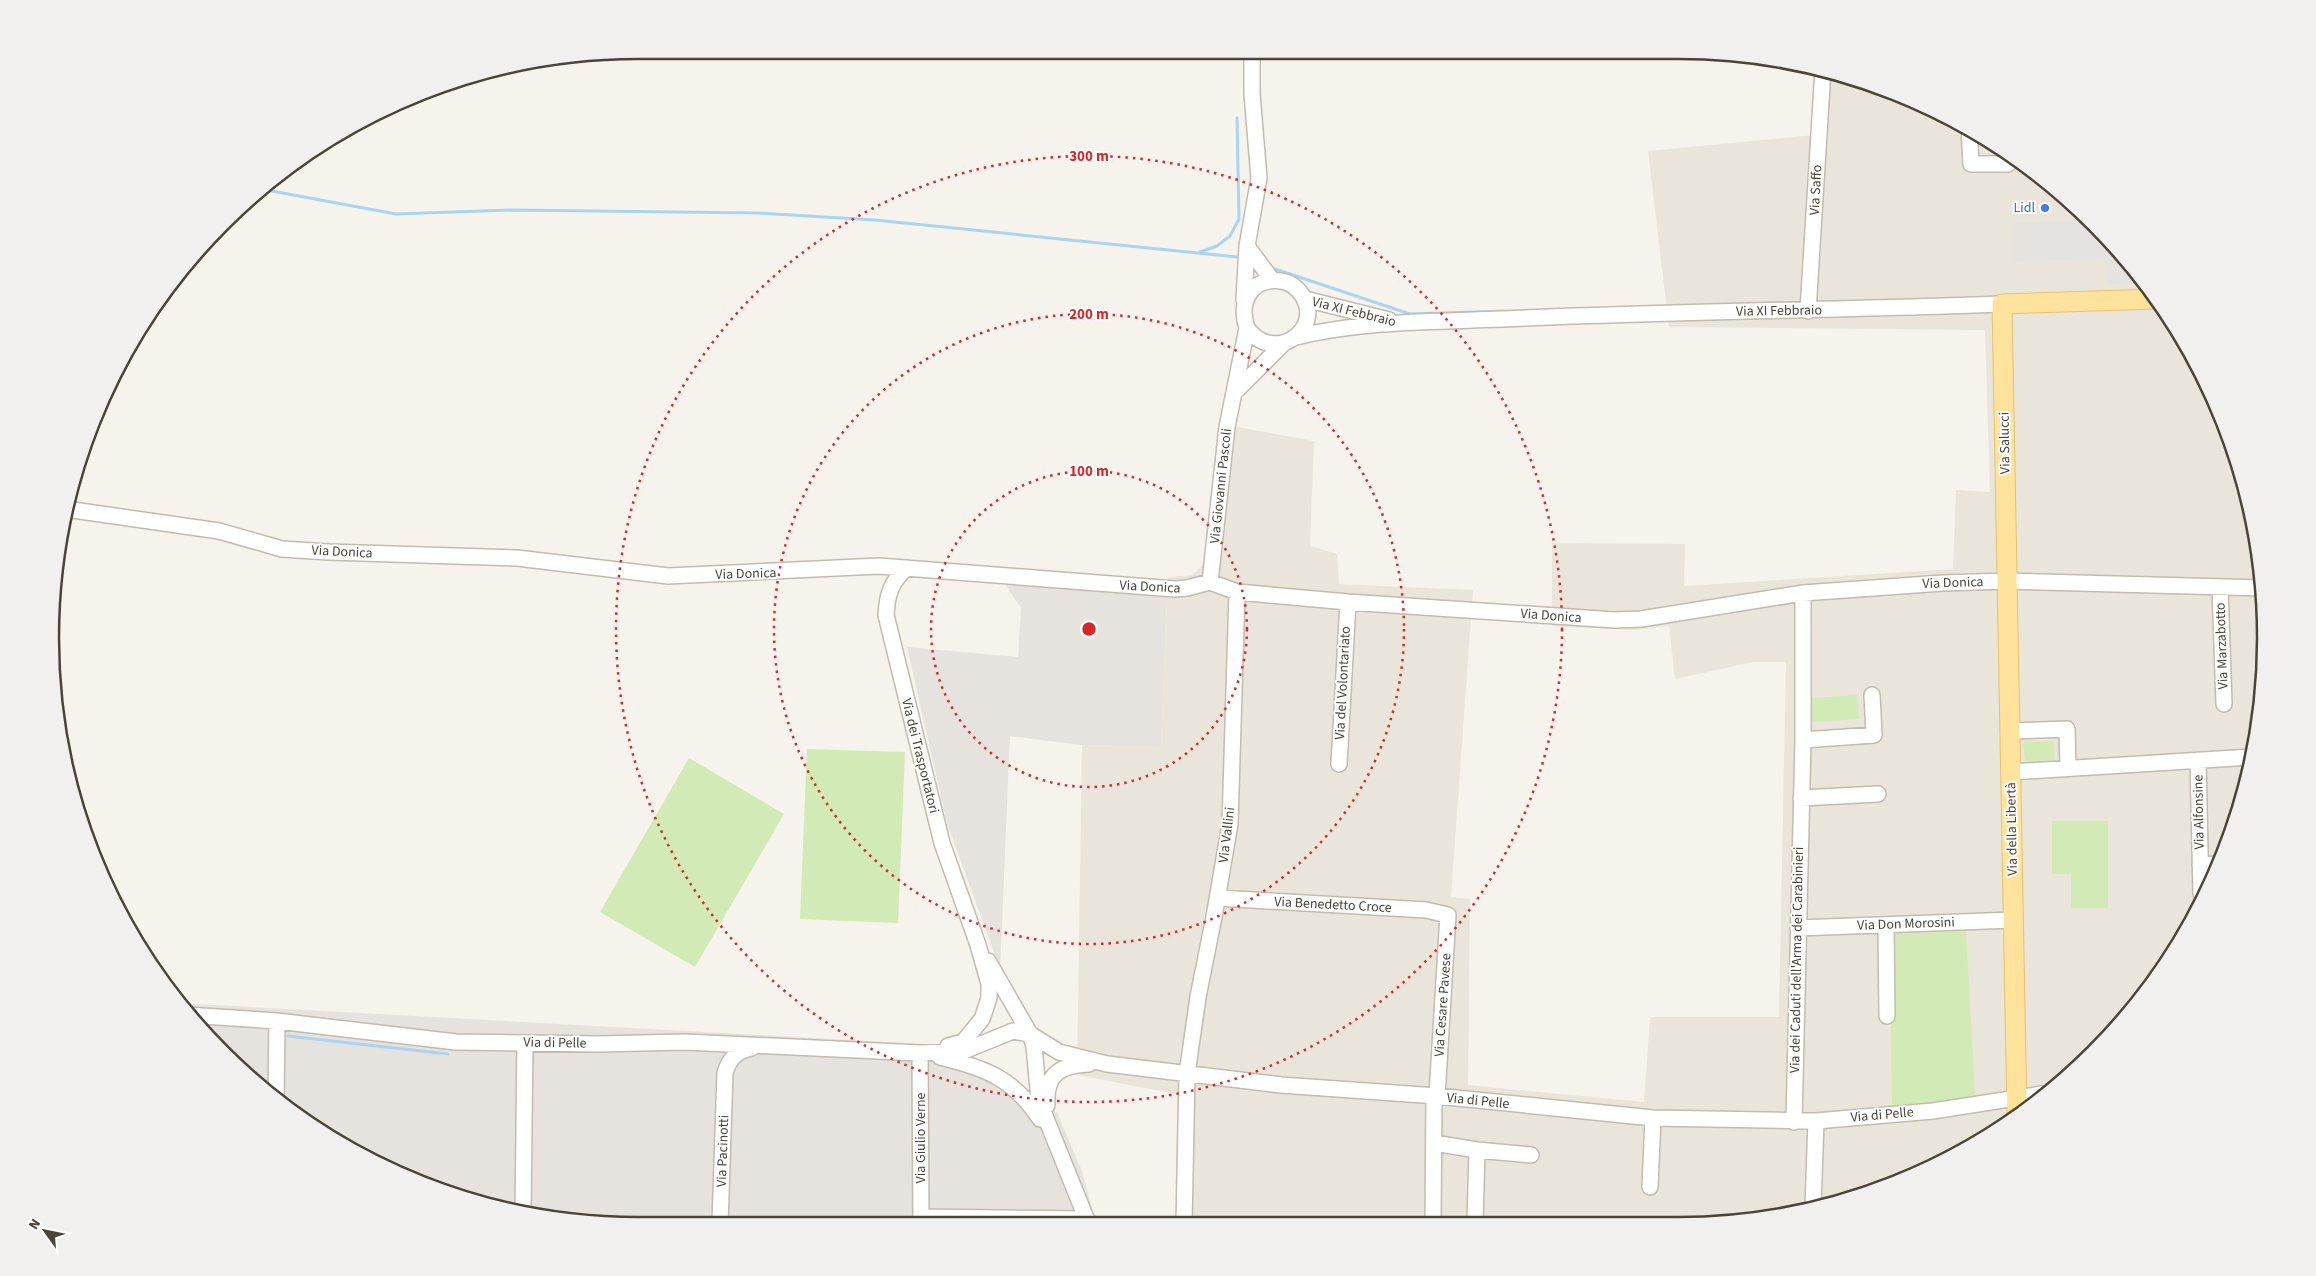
<svg xmlns="http://www.w3.org/2000/svg" width="2316" height="1276" font-family="'Source Sans 3',sans-serif">
	<style>
		.residential { fill: #eae5da }
		.industrial { fill: #e6e2dd }
		.green { fill: #d2eab5 }
		.parking { fill: #e5e3e0 }
		.lines { fill: none; stroke-linecap: round; stroke-linejoin: round }
		.stream { stroke: #a9d4f2; stroke-width: 3 }
		.minor-casing { stroke: #c2bbae; stroke-width: 18 }
		.major-casing { stroke: #e6c16a; stroke-width: 21 }
		.minor { stroke: #fff; stroke-width: 15 }
		.major { stroke: #ffe39c; stroke-width: 19 }
		.ring { fill: none; stroke: #d62828; stroke-width: 2.5; stroke-dasharray: 2.5 5 }
		.shop-dot { fill: #3f7fe0; stroke: #fff; stroke-width: 2 }
		.labels { text-anchor: middle; dominant-baseline: central; stroke-width: 4; stroke-linejoin: round; paint-order: stroke }
		.street-label { font-size: 14px; fill: #4b4439; stroke: #fff }
		.shop-label { font-size: 14px; fill: #366cbe; stroke: #fff; text-anchor: end }
		.rim { fill: none; stroke: #4b4439; stroke-width: 2.5 }
		.centre { fill: #d62828; stroke: #fff; stroke-width: 2.5 }
		.ring-label { font-size: 15px; text-anchor: middle; font-weight: bold; fill: #d62828; stroke: #fff; stroke-width: 4; stroke-linejoin: round; paint-order: stroke }
	</style>
	<rect width="100%" height="100%" fill="#f6f3ec"/>
	<path class="residential" d="M1829,70L1972,129L2065,196L2144,280L2205,378L2246,486L2265,599L2261,714L2235,827L2187,932L2120,1026L2005,1127L1867,1195L1754,1221L1182,1223L1181,1095L1077,1075L1082,745L1161,747L1168,577L1192,575L1206,562L1221,424L1314,441L1310,546L1337,554L1339,584L1473,590L1451,897L1470,899L1468,1085L1644,1102L1650,1017H1779L1786,662H1753L1675,679L1669,626L1636,630L1552,626V543L1685,544L1684,586L1953,569L1956,490L1990,492L1985,330L1669,327L1648,151L1825,134Z"/>
	<path class="industrial" d="M1005,584L1167,596L1161,747L1082,745L1010,736L1000,969L947,823L907,647L1018,657L1021,608Z
		M179,1003L941,1045L1057,1112L1082,1171L1096,1223L600,1225L486,1206L344,1147L280,1104L196,1026Z"/>
	<path class="green" d="M1857,695L1859,719L1811,722V698Z
		M2025,741H2051L2054,743L2055,760L2025,761L2023,743Z
		M807,749L905,752L898,923L800,919Z
		M689,758L784,814L695,967L600,912Z
		M2052,821H2108V908H2071V874H2052Z
		M1966,931L1975,1099L1892,1108L1890,934Z"/>
	<path class="parking" d="M2090,221L2144,280L2145,283L2107,284L2106,259L2015,261L2014,223Z"/>
	<g class="lines">
		<path class="stream" d="M261,189L396,214L512,210L758,213L875,220L1237,257
			M1200,252L1217,246L1230,236L1239,219L1237,118
			M1272,268L1410,314L1507,311
			M288,1036L448,1054"/>
		<g class="minor-casing">
			<path id="minor" d="M1969,127L1971,164H2008V154
				M1247,246L1272,280
				M1305,299L1389,320
				M1244,300L1247,246L1259,178L1252,94V51
				M1808,311L1823,69
				M1296,337C1371,319 1450,322 1526,318C1685,311 1844,310 2002,304
				M1235,392L1283,344
				M66,509L219,531L282,549L329,552L517,558L668,576L879,566L1175,589L1187,588L1210,582L1237,592L1348,602L1615,620L1641,619L1803,593L1943,583L2007,581L2263,588
				M907,568C891,581 887,595 886,615L942,843L978,945L989,984V998L982,1019L963,1042L948,1046
				M1210,582L1227,427L1247,328C1238,302 1251,277 1281,281C1290,282 1297,288 1302,295C1325,330 1273,365 1247,328
				M2220,587L2224,704
				M2010,731L2067,729L2068,768
				M1803,740L1874,735L1872,695
				M2198,760L2201,893H2205
				M1339,764L1348,602
				M2011,772L2251,757
				M1801,798L1878,794
				M2200,865L2218,864
				M1218,898L1426,910L1448,915L1437,1096
				M1886,925L1887,1016
				M1798,928L2013,920
				M988,961L1030,1034L1034,1046L1039,1101L1088,1223
				M187,1015L277,1021L456,1042L599,1044L685,1042L920,1053L964,1051L1013,1031L1030,1034L1059,1052L1107,1064L1281,1085L1437,1096L1653,1118L1816,1121L1933,1111L2042,1094
				M920,1053L921,1224
				M940,1057C986,1068 1014,1079 1040,1119
				M276,1101L277,1021
				M1047,1105C1045,1074 1060,1065 1089,1064
				M1794,1122L1803,740V593
				M1434,1143L1477,1150L1475,1222
				M1477,1150L1531,1155
				M1650,1187L1653,1118
				M1813,1207L1816,1121
				M523,1212L525,1043
				M921,1217L1087,1219
				M1433,1222L1434,1096
				M1184,1223L1187,1074L1198,997L1214,917L1230,824L1237,592
				M720,1224L725,1073C729,1059 736,1051 752,1048"/>
		</g>
		<g class="major-casing">
			<path id="major" d="M2017,1116L2002,304L2156,299"/>
		</g>
		<use href="#minor" class="minor"/>
		<use href="#major" class="major"/>
	</g>
	<g class="ring">
		<circle cx="1089" cy="629" r="158"/>
		<circle cx="1089" cy="629" r="315"/>
		<circle cx="1089" cy="629" r="473"/>
	</g>
	<circle class="shop-dot" cx="2045" cy="208" r="5"/>
	<g class="labels">
		<g class="street-label">
			<text transform="translate(1816 190) rotate(-87)">Via Saffo</text>
			<text transform="translate(1779 311) rotate(-1)">Via XI Febbraio</text>
			<text transform="translate(1354 312) rotate(14)">Via XI Febbraio</text>
			<text transform="translate(2005 443) rotate(-91)">Via Salucci</text>
			<text transform="translate(1221 486) rotate(-84)">Via Giovanni Pascoli</text>
			<text transform="translate(342 552) rotate(3)">Via Donica</text>
			<text transform="translate(746 574) rotate(-2)">Via Donica</text>
			<text transform="translate(1953 583) rotate(-2)">Via Donica</text>
			<text transform="translate(1150 587) rotate(3)">Via Donica</text>
			<text transform="translate(1551 616) rotate(4)">Via Donica</text>
			<text transform="translate(2222 646) rotate(-92)">Via Marzabotto</text>
			<text transform="translate(1343 683) rotate(-87)">Via del Volontariato</text>
			<text transform="translate(920 756) rotate(76)">Via dei Trasportatori</text>
			<text transform="translate(2199 812) rotate(-91)">Via Alfonsine</text>
			<text transform="translate(2012 829) rotate(-91)">Via della Libertà</text>
			<text transform="translate(1227 835) rotate(-83)">Via Vallini</text>
			<text transform="translate(1333 905) rotate(3)">Via Benedetto Croce</text>
			<text transform="translate(1906 924) rotate(-2)">Via Don Morosini</text>
			<text transform="translate(1797 960) rotate(-89)">Via dei Caduti dell'Arma dei Carabinieri</text>
			<text transform="translate(1443 1005) rotate(-86)">Via Cesare Pavese</text>
			<text transform="translate(555 1043) rotate(1)">Via di Pelle</text>
			<text transform="translate(1478 1101) rotate(6)">Via di Pelle</text>
			<text transform="translate(1882 1115) rotate(-5)">Via di Pelle</text>
			<text transform="translate(921 1138) rotate(-90)">Via Giulio Verne</text>
			<text transform="translate(723 1151) rotate(-88)">Via Pacinotti</text>
		</g>
		<g class="shop-label">
			<text x="2035" y="208">Lidl</text>
		</g>
	</g>
	<path d="M0 0H2316V1276H0ZM638 59H1678A579 579 0 0 1 2257 638V638A579 579 0 0 1 1678 1217H638A579 579 0 0 1 59 638V638A579 579 0 0 1 638 59Z" fill="#f1f0ef" fill-rule="evenodd"/>
	<path class="rim" d="M638 59H1678A579 579 0 0 1 2257 638V638A579 579 0 0 1 1678 1217H638A579 579 0 0 1 59 638V638A579 579 0 0 1 638 59Z"/>
	<circle cx="1089" cy="629" r="8" class="centre"/>
	<g class="ring-label">
		<text x="1089" y="161">300 m</text>
		<text x="1089" y="319">200 m</text>
		<text x="1089" y="476">100 m</text>
	</g>
	<g transform="translate(45 1231) rotate(303)" stroke="#ffffff" stroke-width="4" paint-order="stroke">
	<path d="M0-4L9 19L0 12L-9 19Z" fill="#4b4439"/>
	<text y="-8" font-size="14" font-weight="bold" text-anchor="middle" fill="#4b4439">N</text>
	</g>
</svg>
